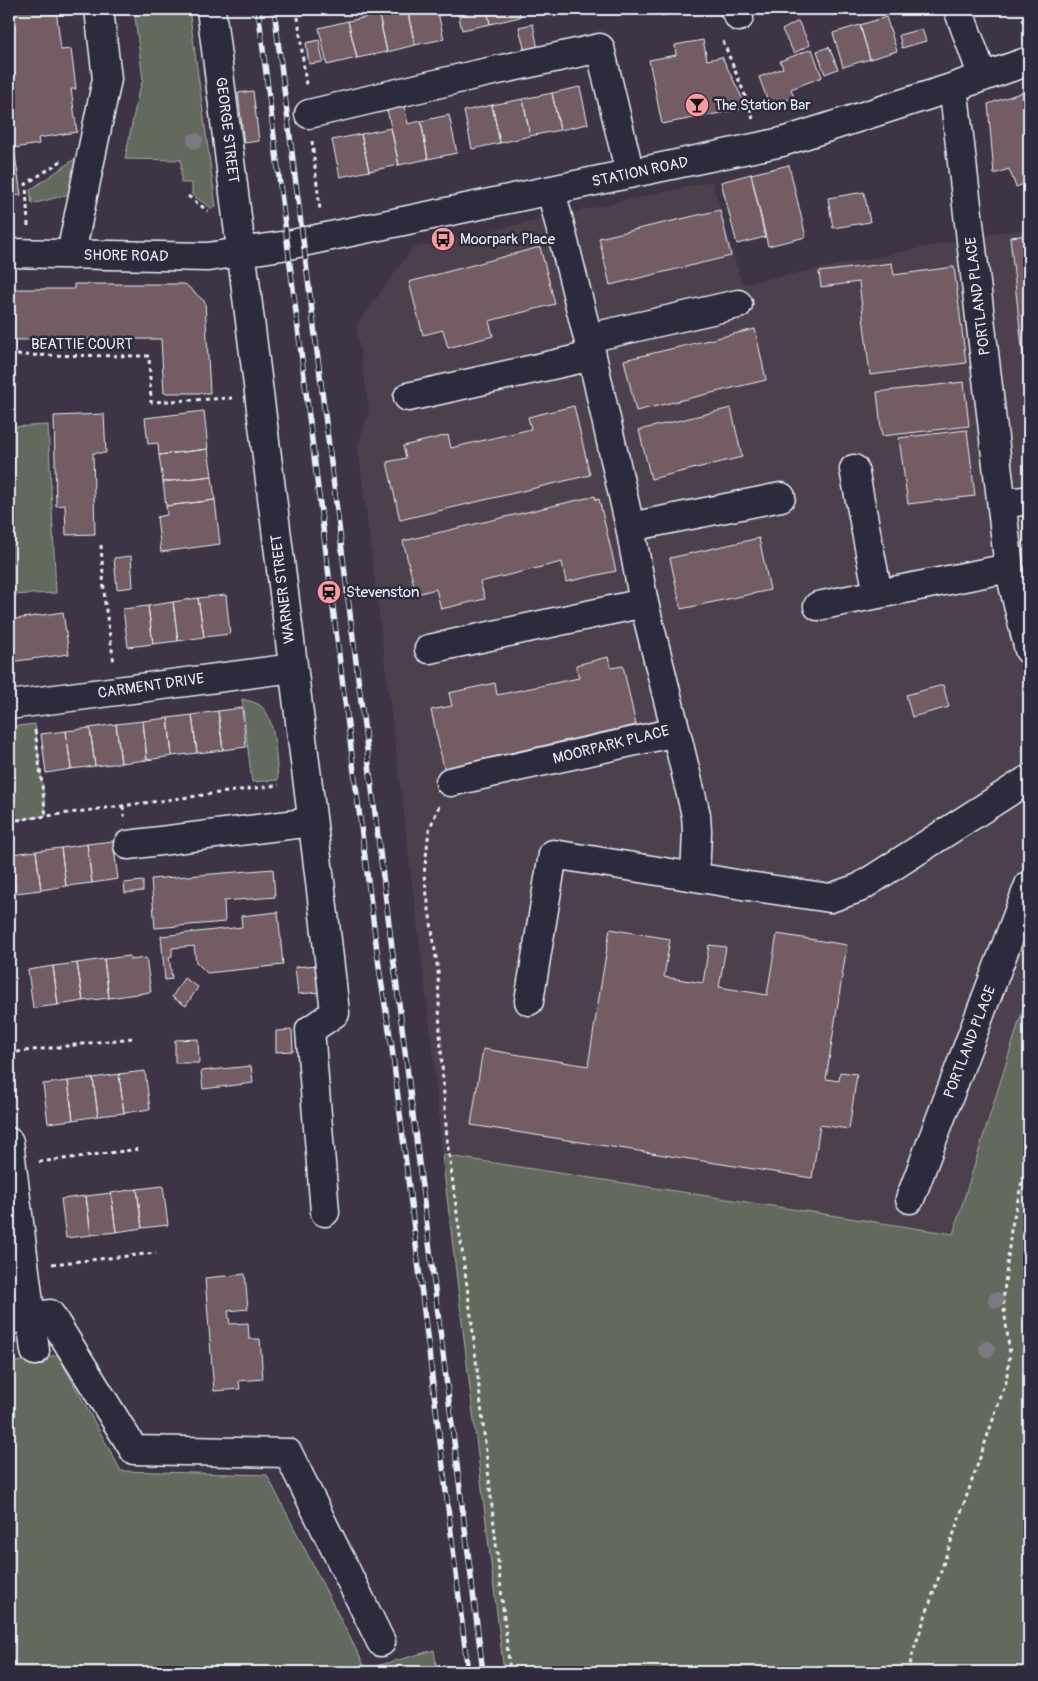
<svg xmlns="http://www.w3.org/2000/svg" width="1038" height="1681" font-family="Pangolin,sans-serif">
	<style>
		.built { fill: #4d404e }
		.green { fill: #64695b; stroke: #a6adaa }
		.building { fill: #735b64; stroke: #e8f1f8 }
		.lines { fill: none; stroke-linecap: round; stroke-linejoin: round }
		.minor-casing { stroke: #e8f1f8; stroke-width: 31 }
		.path { stroke: #e8f1f8; stroke-width: 3; stroke-dasharray: 4 4; stroke-linecap: butt }
		.minor { stroke: #2f2a3d; stroke-width: 28 }
		.rail-casing { stroke: #e8f1f8; stroke-width: 5.5 }
		.rail { stroke: #2f2a3d; stroke-width: 4; stroke-dasharray: 11; stroke-linecap: butt }
		.tree { fill: #7b7a80 }
		.labels { text-anchor: middle; dominant-baseline: central; stroke-width: 5; stroke-linejoin: round; paint-order: stroke }
		.poi-label { font-size: 15px; fill: #e8f1f8; stroke: #2f2a3d; text-anchor: start }
		.street-label { font-size: 15px; fill: #e8f1f8; stroke: #2f2a3d }
	</style>
	<rect width="100%" height="100%" fill="#3d3445"/>
	<filter id="ink" filterUnits="userSpaceOnUse"><feTurbulence type="fractalNoise" baseFrequency=".02" numOctaves="2"/><feDisplacementMap in="SourceGraphic" scale="10" xChannelSelector="R" yChannelSelector="G"/><feConvolveMatrix kernelMatrix="1 2 1 2 8 2 1 2 1" color-interpolation-filters="sRGB"/></filter>
	<g filter="url(#ink)">
		<path class="built" d="M712,181L742,284L1001,232L1029,230V990L953,1234L442,1155L433,1050L358,446L369,410L356,326L413,248Z"/>
		<path class="green" d="M134,9H189L216,207L211,208L192,195V183H181V160L125,159L138,94L143,80Z
			M79,156L70,194L32,204L30,190Z
			M48,425L56,593L9,595V427Z
			M242,699C249,701 256,702 261,706C276,718 276,761 278,780L252,782Z
			M35,724L46,816L9,821V727Z
			M1029,990V1672H504L442,1155L953,1234Z
			M58,1355L121,1471L267,1475L366,1669L434,1650L437,1672H9V1363Z"/>
		<path class="building" d="M9,9H56L61,50L71,49L76,89H71L77,132L38,138L39,144L14,148L21,195L11,196L13,210H9Z
			M404,9H407L415,45L387,52L379,15Z
			M407,9H437L444,39L415,45Z
			M457,9H487L490,24L462,30Z
			M487,9H519L520,17L490,24Z
			M659,9H682L662,16Z
			M379,15L387,52L357,58L348,21Z
			M886,17L897,51L870,59L860,25Z
			M348,21L357,58L327,65L319,28Z
			M798,21L810,45L794,53L782,30Z
			M533,24L538,50L525,52L519,27Z
			M860,25L870,59L843,67L833,33Z
			M922,29L926,41L902,48L899,35Z
			M319,40L323,62L309,64L306,43Z
			M703,40L707,60L722,57L747,108L662,124L649,60L676,55L675,45Z
			M829,47L838,69L825,74L817,51Z
			M812,49L822,77L791,89L794,97L770,107L759,77L783,68L780,61Z
			M580,87L588,124L560,130L552,93Z
			M1029,90V182L1016,187L1009,169L994,174L988,104Z
			M253,91L259,141L244,143L238,93Z
			M552,93L560,130L530,136L523,99Z
			M523,99L530,136L500,143L492,105Z
			M404,105L408,124L421,121L428,159L399,165L387,109Z
			M492,105L500,143L472,149L464,111Z
			M449,115L457,153L428,159L421,121Z
			M391,128L399,165L369,171L361,134Z
			M361,134L369,171L340,177L332,140Z
			M789,165L806,237L768,246L751,174Z
			M751,174L765,237L737,244L721,182Z
			M864,192L870,222L833,228L828,198Z
			M720,210L731,256L610,285L599,238Z
			M1029,235V411L1010,237Z
			M540,247L555,304L489,321L493,336L448,348L443,330L423,335L409,282Z
			M892,263L894,275L954,267L966,363L870,375L859,282L821,287L819,272Z
			M74,284H185L205,302L210,393H164L161,339L9,340V289H74Z
			M755,329L766,380L636,411L624,360Z
			M964,382L969,426L882,436L877,392Z
			M574,406L590,475L400,520L387,462L406,458L403,446L448,435L451,448L531,429L528,417Z
			M731,408L742,457L651,479L639,430Z
			M204,411L208,449L159,455L158,443L148,444L145,418Z
			M104,414L106,453H93L95,534L66,535L65,505L56,506L54,416Z
			M967,430L975,496L908,504L899,438Z
			M208,449L212,476L163,482L159,455Z
			M212,476L215,500L166,506L163,482Z
			M595,496L596,500L599,499L616,571L566,582L562,562L480,582L485,599L441,609L436,589L416,594L403,541Z
			M215,500L220,544L161,552L157,517L167,515L166,506Z
			M759,538L770,590L681,609L670,558Z
			M131,556L133,587L117,589L114,558Z
			M226,595L230,634L204,637L198,598Z
			M198,598L204,637L178,641L173,602Z
			M173,602L178,641L153,644L148,606Z
			M148,606L153,644L128,647L123,609Z
			M63,612L69,654L9,662V620Z
			M608,657L611,668L623,666L636,725L444,768L431,710L452,706L449,693L495,683L497,695L579,678L576,665Z
			M943,685L949,707L912,717L906,695Z
			M242,708L246,747L223,750L218,711Z
			M218,711L223,750L197,753L192,715Z
			M192,715L197,753L172,756L168,718Z
			M168,718L172,756L147,760L143,721Z
			M143,721L147,760L121,763L116,724Z
			M116,724L121,763L95,766L90,728Z
			M90,728L95,766L71,769L66,731Z
			M66,731L71,769L46,773L41,734Z
			M113,841L118,879L92,883L87,844Z
			M87,844L92,883L66,886L61,848Z
			M61,848L66,886L41,890L36,851Z
			M36,851L41,890L16,893L11,854Z
			M273,869L275,897L224,901L225,922L155,928L151,879Z
			M143,881V891L125,893L124,883Z
			M278,912L283,965L207,973L196,962L194,946L172,948V956L169,957L172,979L165,980L161,936L242,927L241,916Z
			M610,929L670,939L664,977L703,983L709,945L726,947L719,987L767,995L777,934L847,945L826,1079L839,1081L840,1072L857,1074L849,1129L820,1125L812,1178L471,1125L483,1049L588,1066Z
			M130,956V960L146,958L151,992L109,998L104,959Z
			M104,959L109,998L83,1001L77,963Z
			M77,963L83,1001L58,1005L53,966Z
			M318,965L321,992L298,994L295,967Z
			M53,966L58,1005L33,1008L28,970Z
			M184,978L198,987L186,1006L172,997Z
			M292,1030L293,1051L276,1052V1031Z
			M198,1039L199,1063H175V1040Z
			M251,1066L253,1083L203,1089L201,1071Z
			M145,1071L150,1109L124,1113L119,1074Z
			M119,1074L124,1113L98,1116L93,1078Z
			M93,1078L98,1116L73,1120L68,1081Z
			M68,1081L73,1120L48,1123L43,1084Z
			M163,1186L168,1225L142,1228L137,1189Z
			M137,1189L142,1228L116,1232L111,1193Z
			M111,1193L116,1232L91,1235L86,1196Z
			M86,1196L91,1235L66,1238L61,1199Z
			M245,1274L248,1309L228,1311L230,1324L248,1323L249,1339H260L263,1379L239,1381L240,1389L214,1391L205,1278Z"/>
		<g class="lines">
			<g class="minor-casing">
				<path id="minor" d="M211,9C239,227 266,446 293,665C307,781 323,896 335,1013L310,1030L325,1212
					M734,9L739,17
					M958,9L983,77
					M951,88L955,102L1009,568L1029,650
					M309,114L470,76L600,48L630,174
					M9,253L208,257L288,245L782,142L951,88L1029,61
					M73,255L74,239L107,79L99,9
					M588,338L738,304
					M408,397L592,356
					M854,469L878,594
					M1002,504L1029,500
					M630,527L781,497
					M818,606L1009,568
					M429,649L644,603
					M9,705L293,668
					M450,782L676,732L644,603L630,527L588,338L551,190
					M128,845L312,822
					M695,877L748,886L830,898L859,888L1029,779
					M529,1001L553,854L695,877L697,831L696,815L676,732
					M9,1142L35,1351
					M910,1199L1029,885
					M9,1320L50,1314L134,1450L288,1453L381,1642"/>
			</g>
			<path class="path" d="M297,9L306,85
				M723,41L749,105L753,119
				M312,141L320,210
				M188,196L208,211
				M28,226L26,184L61,161
				M9,355L149,356L151,402L232,398
				M101,545L105,604L114,663
				M35,730L46,816
				M123,806L124,817
				M439,806L429,830L424,875L438,971L440,1034L447,1140L472,1323L510,1672
				M9,821L279,785
				M9,1053L132,1038
				M39,1162L140,1149
				M52,1264L156,1253
				M908,1672L914,1649L1006,1382L1010,1354L1003,1301L1011,1230L1029,1151"/>
			<use href="#minor" class="minor"/>
			<g class="rail-casing">
				<path id="rail" d="M258,9L333,608L380,974L392,1048L468,1672
					M274,9L483,1672"/>
			</g>
			<use href="#rail" class="rail"/>
		</g>
		<g class="tree">
			<circle cx="195" cy="141" r="8"/>
			<circle cx="996" cy="1300" r="8"/>
			<circle cx="987" cy="1349" r="8"/>
		</g>
	</g>
	<defs>
		<g id="bar-disc" transform="scale(1.25)"><circle r="9.5" fill="#ff9aa2" stroke="#2f2a3d"/><path d="M-6-5H6L.8 .8V4.5H3.5V6h-7V4.5H-.8V.8Z" fill="#111"/></g>
		<g id="bus-disc" transform="scale(1.25)"><circle r="9.5" fill="#ff9aa2" stroke="#2f2a3d"/><path d="M-5-6H5V4H4V6H2V4H-2V6H-4V4H-5ZM-3.5-4V0h7V-4ZM-3.5 1.2v1.5H-2V1.2ZM2 1.2v1.5H3.5V1.2Z" fill="#111"/></g>
		<g id="station-disc" transform="scale(1.25)"><circle r="9.5" fill="#ff9aa2" stroke="#2f2a3d"/><path d="M-3-6H3Q5-6 5-4V2Q5 4 3 4L4.5 6H3L1.5 4h-3L-3 6H-4.5L-3 4Q-5 4-5 2V-4Q-5-6-3-6ZM-3.5-4v3h7v-3ZM-3.5 1v1.5H-2V1ZM2 1v1.5H3.5V1Z" fill="#111"/></g>
	</defs>
	<g fill-rule="evenodd">
		<use href="#bar-disc" x="697" y="105"/>
		<use href="#bus-disc" x="443" y="239"/>
		<use href="#station-disc" x="329" y="592"/>
	</g>
	<g class="labels">
		<g class="poi-label">
			<text x="714" y="105">The Station Bar</text>
			<text x="460" y="239">Moorpark Place</text>
			<text x="346" y="592">Stevenston</text>
		</g>
		<g class="street-label">
			<text transform="translate(227 130) rotate(83)">GEORGE STREET</text>
			<text transform="translate(640 172) rotate(-12)">STATION ROAD</text>
			<text transform="translate(126 256) rotate(1)">SHORE ROAD</text>
			<text transform="translate(978 296) rotate(-97)">PORTLAND PLACE</text>
			<text x="82" y="344">BEATTIE COURT</text>
			<text transform="translate(283 589) rotate(-97)">WARNER STREET</text>
			<text transform="translate(151 686) rotate(-8)">CARMENT DRIVE</text>
			<text transform="translate(611 745) rotate(-14)">MOORPARK PLACE</text>
			<text transform="translate(970 1042) rotate(-69)">PORTLAND PLACE</text>
		</g>
	</g>
	<rect width="1038" height="1681" fill="none" stroke="#2f2a3d" stroke-width="30"/>
	<rect x="15" y="15" width="1008" height="1651" fill="none" stroke="#e8f1f8" stroke-width="2" filter="url(#ink)"/>
</svg>
